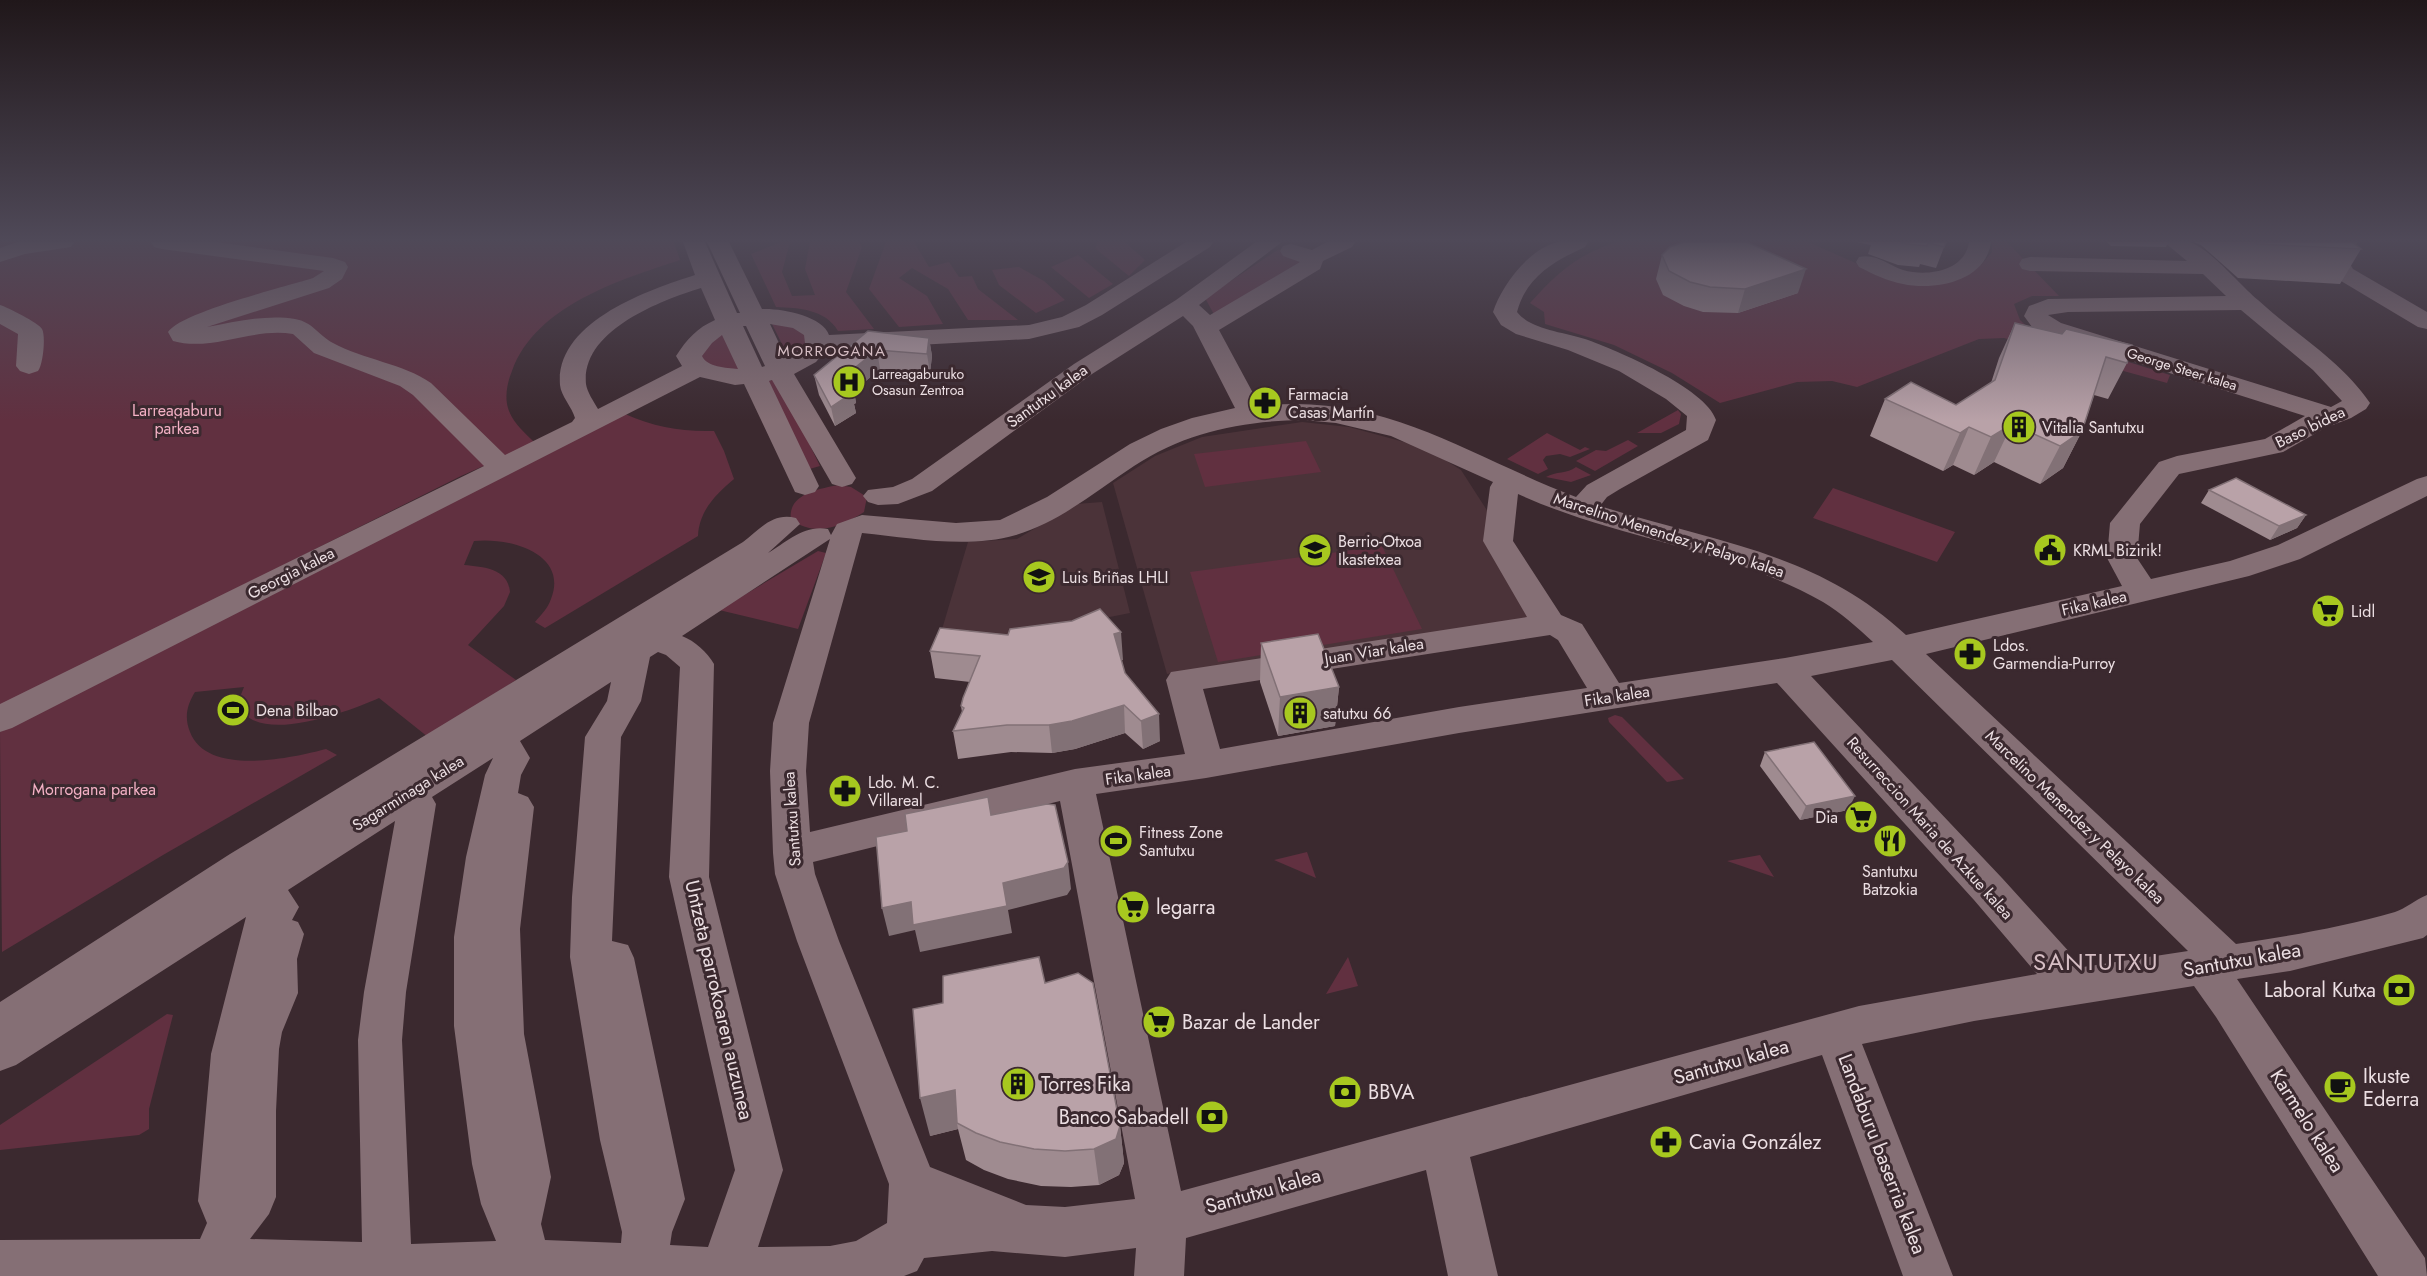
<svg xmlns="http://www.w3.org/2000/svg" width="2427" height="1276" font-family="Jost,sans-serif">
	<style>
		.built { fill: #4b3339 }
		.green { fill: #613040 }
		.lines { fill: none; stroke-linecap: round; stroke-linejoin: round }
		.minor { fill: #856f75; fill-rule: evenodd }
		.wall { fill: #9f8b90 }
		.shaded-wall { fill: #827176 }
		.building { fill: #b9a2a8; stroke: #827176; stroke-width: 1.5 }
		.labels { text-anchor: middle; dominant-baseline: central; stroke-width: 6; stroke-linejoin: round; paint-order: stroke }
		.far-street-label { font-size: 14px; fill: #ecdfe3; stroke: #3b292f }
		.far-poi-label { font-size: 14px; fill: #ecdfe3; stroke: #3b292f; text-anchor: start }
		.far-neighbourhood-label { font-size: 15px; letter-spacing: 1.5px; fill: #d6bec4; stroke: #3b292f }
		.poi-label { font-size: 16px; fill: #ecdfe3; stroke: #3b292f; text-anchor: start }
		.street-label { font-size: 16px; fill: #ecdfe3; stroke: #3b292f }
		.park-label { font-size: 16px; fill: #f4b1c5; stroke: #3b292f }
		.near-poi-label { font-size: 20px; fill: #ecdfe3; stroke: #3b292f; text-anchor: start }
		.near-street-label { font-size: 20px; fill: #ecdfe3; stroke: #3b292f }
		.near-quarter-label { font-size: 24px; letter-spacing: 1.5px; fill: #d6bec4; stroke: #3b292f }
	</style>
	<rect width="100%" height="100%" fill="#3b292f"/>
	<path class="built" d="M1302,422L1349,427L1426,448L1461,470L1490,515L1541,617L1167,674L1113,483L1155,456L1202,437Z
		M1102,502L1130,613L1008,637L940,636L968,542L1017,539L1076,504Z"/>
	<path class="green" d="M0,242H674L680,260C620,280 536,305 512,371C507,383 504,399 509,411C514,424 526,434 535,443L461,476L0,707Z
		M781,242H790L782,272L792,296L815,295L805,269L810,242H859L862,247L846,292L874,329L838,331C825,309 799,308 776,307L751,254Z
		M886,242H914L929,267L949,262L959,277L972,276L978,289L1018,320H968L948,289L912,268L899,278L927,296L943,324L899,327L869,289Z
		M1097,242H1125L1145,260L1129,276L1096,249Z
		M1616,242H1808L1901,283L1981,265L1992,252V242H2007L2059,296H2032L2014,304L2020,320L2033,332L2170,375L2167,383L2004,338L1979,339L1857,387L1832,381L1797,382L1720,403L1672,373L1614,345L1545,324L1544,312L1530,303C1557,273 1577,255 1616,242Z
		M1279,249L1308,266L1216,318L1205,298Z
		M1078,255L1113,284L1089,298L1051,267Z
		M1019,267L1044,281L1065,300L1036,313L999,285L992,270Z
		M771,322L797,326L811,342L792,364Z
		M725,332L746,375L721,373L700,359L703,347Z
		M775,379L781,386L820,466L806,470L769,391V381Z
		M1678,410L1681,414L1679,424L1661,433H1637Z
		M625,414C655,427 681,432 714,431L724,451L734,479C716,494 699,511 698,536L545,628L535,622C541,615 548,608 551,599C569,553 508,537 474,541L464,565C483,567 508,568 510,592L504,606L468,645L516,680L428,737L379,698C350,711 251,749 238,702L244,687L195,692C187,705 184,717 190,732C207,777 292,758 326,749L337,755L163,855L2,952L0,732Z
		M1547,433L1580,450L1585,447L1590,449L1570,457L1560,454L1546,456L1543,460L1548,469L1538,474L1507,459Z
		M1628,440L1638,446L1595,471L1576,461L1596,450L1606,451Z
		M1306,441L1321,472L1205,487L1194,454Z
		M1576,467L1591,475L1571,482L1546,477C1556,471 1567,474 1576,467Z
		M838,485L851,487L867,497L864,512C841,527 816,537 791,520C787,494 819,489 838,485Z
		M1833,488L1955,532L1937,562L1813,518Z
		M1382,546L1422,629L1218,662L1190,572Z
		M818,551L826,553L798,629L719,610Z
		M1615,715L1622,717L1684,779L1667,782L1609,722L1608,718Z
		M1307,852L1316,878L1274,860Z
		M1760,855L1774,877L1727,861Z
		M1348,957L1358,986L1326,994Z
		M167,1014L173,1015L149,1109V1129L139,1135L0,1150V1125Z"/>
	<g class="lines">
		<path class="minor" d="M17,242H74L71,247L25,254L0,262V248Z
			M151,242H215L333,258L345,262L348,267L342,279L329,288L207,327C236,322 266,314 295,319C313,322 318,335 333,343C364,360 402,363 431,383L505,455L572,422L575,418C572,407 561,396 560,385C555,322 648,290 695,275L683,242H705L737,313H740L707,242H729L762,309C781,308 823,316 829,335L1029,325L1062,317L1086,305L1186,242H1213L1210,247L1102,315L1079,327L1029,339L826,350L816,362L794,374L856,478L852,484L842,487L832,484L772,380L769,381L819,486L815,492L805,495L795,492L744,384L735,385L700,377L12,728L0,732V704L484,466L413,395L400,386L314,353L293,334C253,327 212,352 173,341L168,332C181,312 285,287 313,278L324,271L162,249L154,247ZM701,288L715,320C697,328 687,339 676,356L682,366L598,409C594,402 587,392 586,384C581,331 659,301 701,288ZM770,324L793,328L804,335L805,343L798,351L786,358ZM743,326H746L765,366L762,367ZM722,335L738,369C726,368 707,367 702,356L712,343Z
			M1256,242H1282L1199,305L1210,315L1300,262L1283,256L1280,251L1283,246L1291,244L1312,250L1327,242H1355L1352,247L1323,261L1320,269L1219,330L1260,406C1384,392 1468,456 1576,497L1587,485L1686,430L1687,416L1666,399L1619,371L1568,350L1516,334L1501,325L1493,312C1501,286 1530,247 1559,242C1568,241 1579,242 1588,242L1585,247C1554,261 1526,277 1517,312C1531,330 1564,332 1585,339C1616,350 1706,388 1716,420L1708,440L1620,489L1607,497L1600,506C1712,542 1816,551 1906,635L2122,586L2107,558L2110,523L2159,462L2177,456L2265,439L2305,416L2043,333L2032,327L2024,316L2029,306L2048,299L2226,296L2203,274L2030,271L2022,269L2019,264L2022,259L2030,257L2187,261L2164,242C2172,242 2185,240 2192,243C2212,251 2241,286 2258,300C2296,335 2341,360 2370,403L2366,409L2351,418L2325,428L2283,452L2179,474L2140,524L2137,558L2151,579L2230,561L2278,545L2417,479L2427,476V496L2300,559L2249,576L1926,654L2236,944C2289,936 2343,927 2395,912C2405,909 2415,900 2427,895V935L2423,938L2290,971L2237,979L2425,1258L2427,1276H2378L2216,1017L2194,986L1974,1021L1862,1044L1953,1276H1903L1822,1055L1470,1157L1498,1276H1448L1426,1170L1186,1238L1184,1276H1134L1136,1248L1065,1257L992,1251L924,1258L917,1271L904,1276H0V1240L200,1239L207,1223L198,1201L211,1054L246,917L16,1065L0,1071V1002L230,854L743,542C760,529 773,512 796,518L800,524L768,553C786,542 805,524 828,529L831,535L837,524L862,515L956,523L1000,520L1047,497L1130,444L1161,429L1192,418L1235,408L1193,326L1183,316L1092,374L932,491L898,504L878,505L868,502L863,496L868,490L893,487L912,479L1074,364L1176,300ZM2241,310L2313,370L2342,401L2331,407L2061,323L2048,315L2068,312ZM1303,420L1336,423L1391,436L1493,482L1490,487L1483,541L1527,617L1171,672L1166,680L1185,754L1075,769L810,832L806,771L809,723L862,533C912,538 967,549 1016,535C1060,522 1097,490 1134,466C1186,432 1241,421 1303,420ZM1518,494C1616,539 1728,548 1823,602C1841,613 1857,627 1873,642L1785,658L1619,683L1582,624L1561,615L1513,541ZM830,539L773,723L770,771L773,853L775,874L797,941L889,1184L887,1223L856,1241L830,1246L758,1247L783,1170L709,877L714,664C707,652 695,641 682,636ZM1550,635L1558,640L1587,688L1459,707L1220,749L1203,689ZM658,652L666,655L680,667L669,877L735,1170L708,1247L670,1245L672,1232L685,1199L634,958L628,945L612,941L621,737L641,701L650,657ZM1892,660L2188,951L2083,967L2002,878L1811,676ZM611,682L607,701L585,737L572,897L570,957L600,1140L622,1232L621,1243L545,1240L541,1224L551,1177L524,1034L520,929L534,807L528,797L518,793L521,775L530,758L520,741ZM1777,683L1974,900L2037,974L1859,1006L1181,1191L1096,794L1206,778L1459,733ZM493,758L485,775L466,857L454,937V1026L472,1164L481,1204L496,1241L411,1244L402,1040L406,992L436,804L432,797ZM1060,801L1135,1199L1065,1207L1026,1205L930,1167L839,941L815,874L813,862ZM395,821L364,992L358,1040L362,1242L250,1239L269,1214L276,1197V1111L279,1049L282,1032L298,993L297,959L304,934L298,922L292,920L299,907L288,890Z
			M1969,242H1991C1986,281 1936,291 1903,284C1887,281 1873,274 1859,267L1856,262L1859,257C1876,253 1888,265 1903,270C1928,277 1965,271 1969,242Z
			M2335,242H2358L2346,257L2353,269L2427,312V329L2418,327L2336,278L2324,257Z
			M0,305C7,307 39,323 42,329C46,336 43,365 38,371L29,374L20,371L16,366L18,334L0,324Z"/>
	</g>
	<path class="wall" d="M1856,242H1946L1936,268L1920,264L1919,267L1898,265L1868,254L1871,245Z
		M2107,242H2168L2166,247L2111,246Z
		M2194,242H2352L2361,249L2340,284L2238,278L2201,245Z
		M1662,255L1798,293L1738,313L1703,312L1684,306L1663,295L1656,279Z
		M2015,323L2127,363L2108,399L2094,395L2082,431L2063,468L2040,484L1994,462L1974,475L1953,465L1943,471L1870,436L1885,399L1956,405L1991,383L1999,358Z
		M868,331L929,338L932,356L930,373L880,369L854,391L856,403L854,404L856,413L835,426L819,395L814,375Z
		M2209,490L2306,515L2297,528L2270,540L2201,503Z
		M1261,643L1339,687L1335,726L1278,736L1260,682Z
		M930,651L1123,660H1121L1125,673L1160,741L1143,749L1125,733L1075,749L1052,753L1011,752L958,759L953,731L962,712L961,706L970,682L935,678Z
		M1765,752L1848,810L1800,820L1760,766Z
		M1045,983L1120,1126L1124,1163L1119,1175L1099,1185L1071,1187L1041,1186L1008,1179L984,1170L966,1160L958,1129L930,1136Z"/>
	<path class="shaded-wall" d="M1806,269L1798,293L1738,313L1745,289Z
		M929,338L932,356L930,373L927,354Z
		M877,350L880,369L854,391L856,403L854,404L856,413L835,426L831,407L846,375Z
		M2012,424L1994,462L1974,475L1991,437Z
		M1969,427L1953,465L1943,471L1960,433Z
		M2082,431L2063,468L2040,484L2060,446Z
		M2306,515L2297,528L2270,540L2279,526Z
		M1121,632L1123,660L1116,661L1114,634Z
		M1339,687L1335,726L1278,736L1280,697Z
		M1124,705L1125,733L1075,749L1052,753L1049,725Z
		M1159,714L1160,741L1143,749L1141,721Z
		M1855,796L1848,810L1800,820L1806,806Z
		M1068,862L1071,889L1067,895L1008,910L1012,933L920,952L915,930L889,936L882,908Z
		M955,1090L957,1123L958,1129L930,1136L920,1098Z
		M1120,1126L1124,1163L1119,1175L1099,1185L1094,1149Z"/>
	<path class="building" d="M1684,242H1747L1806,269L1745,289L1710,287L1690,282L1669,271L1662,255L1670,247Z
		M1901,242H1946L1944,247L1928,243L1927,246L1906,244Z
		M2255,242H2352L2361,249L2257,244Z
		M2015,323L2062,334L2066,329L2132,345L2127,363L2106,357L2082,431L2060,446L2012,424L1991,437L1969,427L1960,433L1885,399L1911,382L1956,405L1995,380Z
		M868,331L929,338L927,354L877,350L846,375L852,384L848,386L852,393L831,407L814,375Z
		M2236,478L2306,515L2279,526L2209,490Z
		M1100,609L1121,632L1114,634L1125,673L1159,714L1141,721L1124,705L1072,721L1049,725H1007L953,731L964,708L961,706L963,698L980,656L930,651L940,628L1008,635L1010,629L1072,621Z
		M1318,634L1339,687L1280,697L1261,643Z
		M1814,742L1855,796L1806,806L1765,752Z
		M988,797L991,815L1047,804L1055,805L1068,862L1064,868L1003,883L1007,906L913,925L911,902L882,908L876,837L907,831L905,814Z
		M1039,957L1045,983L1078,973L1093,983L1120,1126L1116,1139L1094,1149L1065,1151L1034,1149L1000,1142L976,1133L957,1123L955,1090L920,1098L913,1009L943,1003V976Z"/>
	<linearGradient id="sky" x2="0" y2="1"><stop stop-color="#20171a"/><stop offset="0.57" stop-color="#4f4958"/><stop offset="1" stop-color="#4f4958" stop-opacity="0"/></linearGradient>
	<rect width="2427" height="421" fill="url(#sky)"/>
	<defs>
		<g id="hospital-disc" transform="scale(1.725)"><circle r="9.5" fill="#a7c81f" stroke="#3b292f"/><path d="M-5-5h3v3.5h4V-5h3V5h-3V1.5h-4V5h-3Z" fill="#111"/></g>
		<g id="pharmacy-disc" transform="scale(1.725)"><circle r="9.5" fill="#a7c81f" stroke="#3b292f"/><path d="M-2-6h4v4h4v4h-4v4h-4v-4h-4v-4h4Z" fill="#111"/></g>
		<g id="building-disc" transform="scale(1.725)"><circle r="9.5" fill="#a7c81f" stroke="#3b292f"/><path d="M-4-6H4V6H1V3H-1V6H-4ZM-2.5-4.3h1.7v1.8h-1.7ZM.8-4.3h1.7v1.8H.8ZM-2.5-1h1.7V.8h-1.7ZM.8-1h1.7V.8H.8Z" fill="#111"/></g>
		<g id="school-disc" transform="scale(1.725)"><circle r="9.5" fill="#a7c81f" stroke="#3b292f"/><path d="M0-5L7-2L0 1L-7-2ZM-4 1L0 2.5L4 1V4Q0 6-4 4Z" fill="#111"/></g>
		<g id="civic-disc" transform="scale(1.725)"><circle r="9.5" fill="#a7c81f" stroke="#3b292f"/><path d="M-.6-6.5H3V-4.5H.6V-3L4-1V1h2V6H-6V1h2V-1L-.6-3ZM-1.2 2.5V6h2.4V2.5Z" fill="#111"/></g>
		<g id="supermarket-disc" transform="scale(1.725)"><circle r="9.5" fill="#a7c81f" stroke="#3b292f"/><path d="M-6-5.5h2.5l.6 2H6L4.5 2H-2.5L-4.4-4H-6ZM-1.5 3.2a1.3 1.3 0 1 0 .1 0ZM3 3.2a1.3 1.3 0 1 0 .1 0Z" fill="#111"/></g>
		<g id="stadium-disc" transform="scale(1.725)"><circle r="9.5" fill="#a7c81f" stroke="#3b292f"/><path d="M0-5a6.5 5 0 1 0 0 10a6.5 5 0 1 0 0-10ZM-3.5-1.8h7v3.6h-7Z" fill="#111"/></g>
		<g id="restaurant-disc" transform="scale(1.725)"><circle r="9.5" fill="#a7c81f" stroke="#3b292f"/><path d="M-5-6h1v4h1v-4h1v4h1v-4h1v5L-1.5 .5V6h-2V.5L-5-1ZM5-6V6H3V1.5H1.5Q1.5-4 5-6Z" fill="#111"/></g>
		<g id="bank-disc" transform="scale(1.725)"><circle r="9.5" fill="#a7c81f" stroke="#3b292f"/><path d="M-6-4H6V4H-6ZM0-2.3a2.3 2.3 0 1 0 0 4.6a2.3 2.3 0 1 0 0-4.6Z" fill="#111"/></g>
		<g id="cafe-disc" transform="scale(1.725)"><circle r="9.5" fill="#a7c81f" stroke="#3b292f"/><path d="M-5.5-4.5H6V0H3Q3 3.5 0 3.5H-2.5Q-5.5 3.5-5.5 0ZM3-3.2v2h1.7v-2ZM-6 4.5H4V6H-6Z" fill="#111"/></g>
	</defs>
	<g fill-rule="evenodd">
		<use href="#hospital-disc" x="849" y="382"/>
		<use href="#pharmacy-disc" x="1265" y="403"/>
		<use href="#building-disc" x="2019" y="427"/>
		<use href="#school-disc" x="1315" y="550"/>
		<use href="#civic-disc" x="2050" y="550"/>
		<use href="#school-disc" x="1039" y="577"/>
		<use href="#supermarket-disc" x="2328" y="611"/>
		<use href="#pharmacy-disc" x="1970" y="654"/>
		<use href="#stadium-disc" x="233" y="710"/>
		<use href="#building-disc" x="1300" y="713"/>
		<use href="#pharmacy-disc" x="845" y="791"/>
		<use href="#supermarket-disc" x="1861" y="817"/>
		<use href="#stadium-disc" x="1116" y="841"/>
		<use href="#restaurant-disc" x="1890" y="841"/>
		<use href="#supermarket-disc" x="1133" y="907"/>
		<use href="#bank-disc" x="2399" y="990"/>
		<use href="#supermarket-disc" x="1159" y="1022"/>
		<use href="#building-disc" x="1018" y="1084"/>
		<use href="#cafe-disc" x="2340" y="1087"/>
		<use href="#bank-disc" x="1345" y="1092"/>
		<use href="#bank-disc" x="1212" y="1117"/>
		<use href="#pharmacy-disc" x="1666" y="1142"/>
	</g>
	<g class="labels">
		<g class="far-street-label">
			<text transform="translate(2182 369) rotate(17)">George Steer kalea</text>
		</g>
		<g class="far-poi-label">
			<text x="872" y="374">Larreagaburuko<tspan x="872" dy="16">Osasun Zentroa</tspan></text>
		</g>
		<g class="far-neighbourhood-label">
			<text x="832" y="351">MORROGANA</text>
		</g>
		<g class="poi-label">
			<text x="1288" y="394">Farmacia<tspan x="1288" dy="18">Casas Martín</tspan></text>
			<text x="2042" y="427">Vitalia Santutxu</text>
			<text x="1338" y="541">Berrio-Otxoa<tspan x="1338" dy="18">Ikastetxea</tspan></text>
			<text x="2073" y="550">KRML Bizirik!</text>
			<text x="1062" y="577">Luis Briñas LHLI</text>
			<text x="2351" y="611">Lidl</text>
			<text x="1993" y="645">Ldos.<tspan x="1993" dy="18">Garmendia-Purroy</tspan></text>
			<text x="256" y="710">Dena Bilbao</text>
			<text x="1323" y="713">satutxu 66</text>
			<text x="868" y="782">Ldo. M. C.<tspan x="868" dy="18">Villareal</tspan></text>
			<text x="1838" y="817" text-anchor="end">Dia</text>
			<text x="1139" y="832">Fitness Zone<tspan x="1139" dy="18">Santutxu</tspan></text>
			<text x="1890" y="871" text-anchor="middle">Santutxu<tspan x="1890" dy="18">Batzokia</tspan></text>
		</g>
		<g class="street-label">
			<text transform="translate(1047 396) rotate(-36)">Santutxu kalea</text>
			<text transform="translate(2310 427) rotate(-26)">Baso bidea</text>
			<text transform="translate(1669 535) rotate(18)">Marcelino Menendez y Pelayo kalea</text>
			<text transform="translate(291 573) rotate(-27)">Georgia kalea</text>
			<text transform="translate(2094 603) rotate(-13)">Fika kalea</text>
			<text transform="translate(1374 651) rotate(-9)">Juan Viar kalea</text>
			<text transform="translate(1617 696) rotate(-9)">Fika kalea</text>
			<text transform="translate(1138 775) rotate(-8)">Fika kalea</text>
			<text transform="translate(408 793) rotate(-32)">Sagarminaga kalea</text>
			<text transform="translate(2075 817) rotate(44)">Marcelino Menendez y Pelayo kalea</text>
			<text transform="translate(792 819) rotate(-94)">Santutxu kalea</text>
			<text transform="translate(1930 828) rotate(48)">Resurreccion Maria de Azkue kalea</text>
		</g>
		<g class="park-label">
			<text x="177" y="410">Larreagaburu<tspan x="177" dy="18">parkea</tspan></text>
			<text x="94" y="789">Morrogana parkea</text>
		</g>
		<g class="near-poi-label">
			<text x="1156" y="907">legarra</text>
			<text x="2376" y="990" text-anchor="end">Laboral Kutxa</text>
			<text x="1182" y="1022">Bazar de Lander</text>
			<text x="2363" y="1076">Ikuste<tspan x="2363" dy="23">Ederra</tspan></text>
			<text x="1041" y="1084">Torres Fika</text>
			<text x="1368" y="1092">BBVA</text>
			<text x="1189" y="1117" text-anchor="end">Banco Sabadell</text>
			<text x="1689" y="1142">Cavia González</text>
		</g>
		<g class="near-street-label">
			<text transform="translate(2242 960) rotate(-10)">Santutxu kalea</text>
			<text transform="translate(719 1000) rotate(77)">Untzeta parrokoaren auzunea</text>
			<text transform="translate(1731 1062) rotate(-16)">Santutxu kalea</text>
			<text transform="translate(2307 1121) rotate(57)">Karmelo kalea</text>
			<text transform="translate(1882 1154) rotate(69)">Landaburu baserria kalea</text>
			<text transform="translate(1263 1191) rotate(-16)">Santutxu kalea</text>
		</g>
		<g class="near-quarter-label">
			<text x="2096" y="961">SANTUTXU</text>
		</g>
	</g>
</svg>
